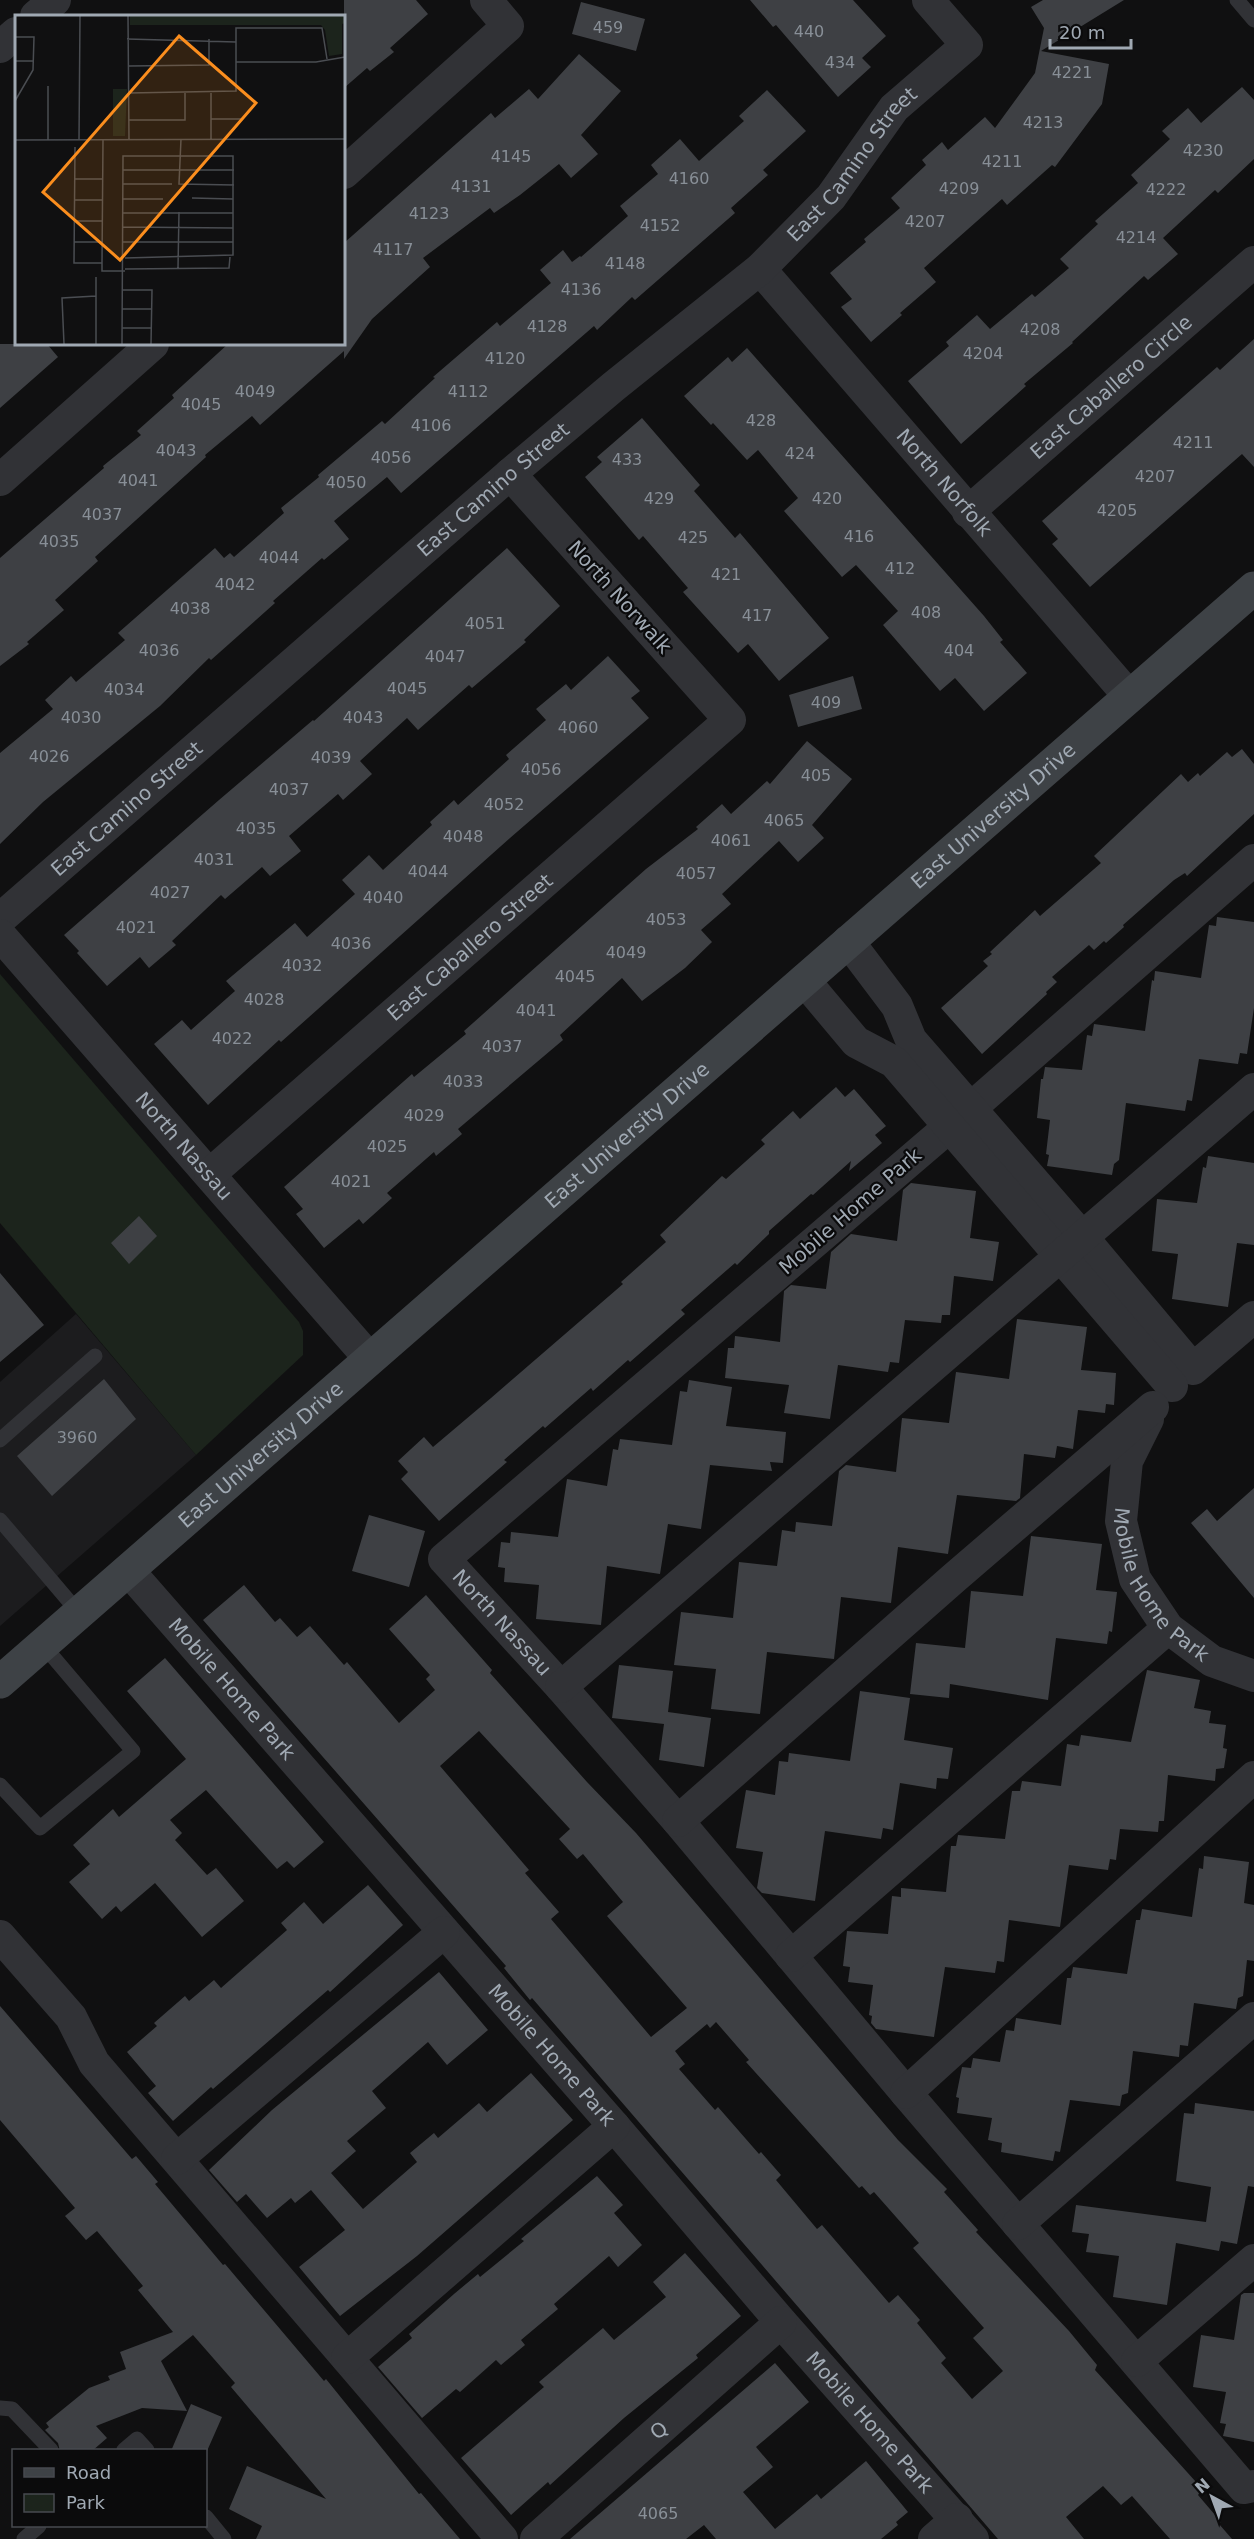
<svg xmlns="http://www.w3.org/2000/svg" width="1254" height="2539" font-family="'DejaVu Sans',sans-serif">
	<style>
		.built { fill: #1c1c1e }
		.green { fill: #1c241c }
		.building { fill: #3e4044; fill-rule: evenodd }
		.lines { fill: none; stroke-linecap: round; stroke-linejoin: round }
		.lane { stroke: #313236; stroke-width: 15 }
		.street { stroke: #313236; stroke-width: 32 }
		.secondary { stroke: #3e4246; stroke-width: 33 }
		.labels { text-anchor: middle; dominant-baseline: central; stroke-width: 4.5; stroke-linejoin: round; paint-order: stroke }
		.number-label { font-size: 16px; fill: #888f97 }
		.street-label { font-size: 20px; fill: #a0a9b3; stroke: #0b0b0c }
		.inset-road { fill: none; stroke: #4a4d52; stroke-width: 1.5 }
		.view { fill: #fb8e1e; fill-opacity: 0.15; stroke: #fb8e1e; stroke-width: 3 }
		.inset-edge { fill: none; stroke: #a0a9b3; stroke-width: 3 }
	</style>
	<rect width="100%" height="100%" fill="#101011"/>
	<path class="built" d="M76,1314L196,1455L0,1626V1382Z"/>
	<path class="green" d="M0,974L299,1322L303,1331V1355L196,1455L0,1223Z"/>
	<path class="building" d="M344,0H416L428,14L390,48L394,52L370,71L367,68L344,88Z
		M750,0H853L886,36L862,58L871,67L838,97L776,25L773,27Z
		M1043,0H1124L1041,51L1109,64L1102,104L1055,167L1052,165L1007,205L1002,199L924,268L936,282L900,313L902,315L871,342L841,307L852,299L830,273L866,242L864,239L900,208L891,198L926,165L922,160L942,142L948,150L985,117L995,128L1035,73L1044,28L1031,7Z
		M581,2L645,19L636,51L572,34Z
		M579,54L621,91L581,135L598,154L571,178L559,164L520,195L494,213L490,208L423,258L430,267L372,319L344,359V351L260,425L252,416L205,455L206,457L95,557L98,561L55,600L64,610L27,642L29,644L0,666V558L104,468L103,466L141,435L137,431L174,398L172,395L228,344H344V243L491,113L495,118L529,89L538,99Z
		M1242,87L1254,100V159L1218,193L1215,190L1163,238L1178,254L1148,280L1144,276L1072,342L1073,343L1024,384L1026,386L961,444L908,381L949,346L946,342L977,315L990,329L1032,294L1035,297L1069,268L1060,259L1098,224L1095,221L1138,183L1131,175L1170,139L1162,131L1188,108L1201,123Z
		M767,90L806,131L763,170L768,175L731,208L735,213L635,300L632,297L597,330L594,326L401,493L387,477L334,521L349,539L324,560L322,558L273,601L275,603L211,660L209,658L160,706L43,802L0,844V753L53,709L45,700L71,676L76,682L125,640L118,633L215,548L224,558L230,553L234,557L284,513L281,508L319,477L318,475L382,421L385,424L435,378L433,377L497,322L500,326L551,283L540,270L563,250L572,262L580,256L581,257L628,216L620,206L658,174L651,165L680,139L699,161L744,121L739,116Z
		M1254,339V467L1242,454L1090,587L1052,544L1058,539L1042,521L1217,367L1220,370Z
		M0,344H47L58,357L0,408Z
		M747,348L984,616L1003,640L1000,642L1027,673L984,711L955,678L940,691L883,625L898,611L856,565L842,577L784,511L798,498L758,450L747,460L713,423L711,425L684,396L728,357L732,362Z
		M642,418L700,485L694,491L735,538L740,533L829,638L779,681L748,644L738,653L683,592L688,588L643,536L639,540L585,477L602,462L597,457Z
		M507,548L560,606L524,640L526,642L472,688L469,685L418,730L407,718L360,761L372,774L343,800L338,794L289,836L301,851L270,876L262,867L225,899L221,895L172,941L176,945L149,968L140,957L107,986L77,953L79,951L64,935L219,800L313,720L314,721Z
		M608,656L640,691L631,698L649,718L510,838L281,1042L279,1040L208,1105L154,1044L182,1020L191,1030L235,991L226,981L295,923L307,937L355,894L342,880L369,855L383,870L432,825L430,822L454,800L458,805L509,759L506,755L546,720L536,709L566,684L571,690Z
		M853,676L862,709L798,727L789,695Z
		M807,741L852,779L812,825L824,838L798,862L779,841L722,894L731,904L701,930L712,942L685,968L642,1001L622,978L560,1035L563,1040L458,1129L462,1134L436,1156L434,1152L387,1193L392,1198L363,1224L359,1219L324,1248L296,1214L303,1209L284,1187L412,1074L414,1077L466,1034L464,1031L646,869L698,829L696,827L722,804L731,814L767,781L770,784Z
		M1242,749L1254,764V814L1187,876L1185,873L1174,880L1123,925L1124,927L1106,943L1104,941L1094,950L1089,945L1052,977L1057,982L1046,992L1047,994L982,1054L941,1008L988,966L983,961L992,954L990,952L1035,910L1040,916L1101,863L1094,856L1181,774L1188,782L1198,773L1200,776L1227,752L1232,757Z
		M1217,917L1254,922V1008L1247,1054L1240,1053L1238,1064L1199,1059L1192,1101L1187,1100L1185,1111L1126,1103L1119,1160L1114,1164L1112,1175L1047,1166L1049,1155L1046,1154L1050,1120L1037,1118L1041,1079H1043L1045,1067L1082,1070L1087,1035L1092,1036L1094,1024L1145,1031L1152,980L1154,981L1155,971L1201,978L1209,925L1216,926Z
		M836,1087L845,1097L854,1089L886,1126L875,1135L882,1143L849,1171L851,1161L813,1195L811,1194L769,1231V1234L737,1265L735,1263L681,1310L685,1314L630,1362L628,1360L593,1391L591,1388L545,1428L543,1426L504,1460L507,1462L439,1521L401,1479L408,1472L398,1461L424,1437L433,1447L491,1398L623,1284L621,1282L666,1242L660,1235L722,1176L726,1179L765,1144L761,1140L793,1111L800,1119Z
		M1208,1156L1254,1163V1245L1237,1243L1228,1307L1172,1299L1178,1254L1152,1251L1157,1199L1197,1203L1203,1167L1206,1168Z
		M911,1183L976,1191L970,1238L999,1242L993,1281L954,1276L950,1315H942L941,1323L905,1320L899,1363L890,1362L888,1372L838,1365L830,1419L784,1413L789,1385L725,1378L728,1348H734L735,1336L780,1342L784,1291L791,1285L826,1289L831,1252L851,1234L897,1241L903,1190Z
		M139,1216L157,1236L129,1264L111,1243Z
		M0,1273L44,1325L0,1362Z
		M1017,1319L1087,1327L1081,1370L1116,1373L1114,1405L1106,1404L1105,1413L1078,1410L1073,1449L1057,1446L1055,1458L1024,1454L1020,1498L1016,1501L957,1495L948,1554L898,1547L891,1603L841,1597L834,1659L767,1652L760,1714L711,1709L716,1669L674,1665L681,1612L733,1618L739,1562L777,1566L782,1530L795,1532L796,1522L832,1526L839,1471L846,1465L896,1472L902,1418L949,1423L956,1372L1009,1379Z
		M104,1379L136,1419L52,1496L17,1456Z
		M689,1380L732,1387L726,1426L786,1432L783,1463L770,1462L772,1471L710,1465L701,1529L668,1524L660,1574L607,1566L601,1625L536,1619L539,1585L504,1582L505,1568L498,1567L501,1542L510,1543L511,1532L558,1537L567,1479L607,1486L613,1449L618,1450L620,1439L672,1445L680,1391L687,1392Z
		M1254,1488V1598L1191,1523L1207,1509L1217,1521Z
		M369,1515L425,1531L409,1587L352,1571Z
		M1031,1536L1102,1544L1096,1590L1117,1592L1112,1632L1109,1631L1107,1644L1056,1638L1048,1700L950,1684L949,1698L910,1694L916,1643L965,1648L971,1591L1023,1596Z
		M244,1585L275,1622L280,1618L297,1637L310,1626L344,1665L347,1662L399,1723L435,1690L426,1679L430,1675L389,1629L426,1595L492,1670L490,1673L587,1782L636,1833L898,2140L947,2189L944,2192L978,2230L976,2232L1069,2331L1097,2365L1095,2370L1196,2482L1193,2484L1200,2492L1198,2495L1221,2522L1219,2524L1232,2539H1170L1132,2496L1121,2505L1103,2486L1066,2517L1084,2539H998L532,1998L530,2000L504,1968L506,1966L203,1620ZM479,1731L570,1829L559,1839L577,1859L583,1854L623,1902L607,1916L687,2008L651,2037L551,1919L559,1912L525,1873L529,1870L440,1766ZM716,2022L749,2060L746,2062L859,2188L862,2186L870,2195L874,2192L919,2243L913,2248L984,2328L973,2338L1003,2371L972,2399L941,2363L946,2358L917,2323L920,2320L898,2295L889,2303L822,2225L817,2229L776,2180L781,2175L761,2152L759,2154L718,2107L715,2110L679,2069L685,2064L675,2051L707,2024L710,2028Z
		M165,1658L324,1842L294,1868L287,1861L277,1869L206,1790L170,1820L182,1833L175,1840L207,1875L216,1868L244,1901L202,1937L155,1883L121,1912L116,1906L102,1919L69,1882L90,1864L73,1845L113,1809L119,1817L186,1759L127,1691Z
		M619,1665L673,1671L668,1712L711,1718L704,1767L659,1760L664,1724L612,1718Z
		M1147,1670L1200,1680L1194,1708L1211,1711L1209,1723L1226,1725L1223,1748L1227,1749L1224,1768L1216,1769L1215,1781L1168,1775L1164,1821H1159L1158,1832L1120,1829L1116,1860L1110,1859L1108,1870L1069,1865L1060,1927L1009,1920L1004,1962L997,1961L995,1973L945,1967L934,2037L876,2029L871,2023L872,2016L869,2015L873,1985L848,1982L850,1967L843,1966L847,1931L888,1934L892,1896L901,1897V1888L946,1892L951,1846H956L958,1835L1005,1839L1012,1791H1020L1022,1781L1061,1786L1067,1744L1079,1746L1081,1735L1131,1742Z
		M860,1691L910,1698L904,1740L953,1748L948,1779L937,1778L936,1789L900,1783L893,1830L883,1828L881,1839L825,1831L815,1901L762,1893L757,1888L763,1852L736,1848L746,1790L775,1795L779,1761L788,1762L789,1753L850,1761Z
		M1204,1856L1249,1862L1244,1903L1254,1905V1961L1247,1960L1243,1996L1238,1998L1236,2009L1194,2003L1188,2046L1180,2045L1179,2057L1133,2051L1128,2093L1122,2095L1120,2106L1070,2100L1060,2152L1055,2151L1053,2161L1001,2152L1002,2143L988,2140L992,2118L957,2113L959,2098L956,2097L962,2067L971,2068L973,2058L1000,2062L1006,2030L1014,2031L1016,2018L1061,2025L1067,1978H1071L1073,1967L1127,1974L1136,1920H1140L1142,1909L1192,1917L1199,1868L1203,1869Z
		M368,1885L403,1925L330,1992L328,1990L213,2089L211,2087L173,2121L148,2093L156,2086L127,2052L157,2026L154,2023L185,1996L189,2001L214,1980L221,1988L287,1930L281,1923L304,1902L323,1924Z
		M439,1972L488,2030L447,2065L428,2042L372,2091L386,2108L347,2141L356,2151L331,2173L363,2209L417,2162L410,2153L434,2133L438,2138L479,2103L487,2112L531,2073L573,2120L417,2256L340,2316L299,2267L345,2230L311,2190L295,2203L291,2198L267,2218L246,2194L237,2202L209,2170L272,2110Z
		M0,2006L132,2159L136,2156L158,2182L155,2184L223,2265L225,2264L324,2381L326,2379L419,2494L421,2493L460,2539H256L262,2526L229,2509L247,2466L326,2499L231,2387L235,2383L193,2335L161,2361L187,2411L142,2408L96,2426L107,2438L92,2451H60L58,2443L45,2430L49,2427L46,2423L89,2388L110,2380L108,2376L126,2369L120,2352L173,2332L138,2290L143,2286L97,2231L86,2240L65,2216L75,2208L0,2120Z
		M1195,2103L1254,2111V2187L1248,2186L1237,2244L1221,2241L1219,2251L1176,2243L1167,2305L1113,2297L1119,2256L1086,2252L1089,2234L1072,2232L1076,2205L1206,2222L1211,2187L1176,2181L1184,2113L1194,2114Z
		M597,2176L623,2205L614,2213L642,2245L618,2267L609,2256L554,2304L558,2309L521,2340L525,2345L501,2365L496,2360L460,2392L456,2389L422,2418L378,2367L412,2338L409,2334L454,2294L478,2274L480,2277L524,2241L521,2239Z
		M685,2253L741,2316L696,2355L698,2358L624,2418L550,2485L548,2482L511,2515L461,2458L544,2387L539,2382L603,2328L614,2340L666,2297L653,2282Z
		M1244,2293H1254V2442L1223,2436L1226,2424L1220,2423L1226,2392L1193,2387L1201,2335L1234,2340L1241,2295Z
		M775,2363L809,2402L756,2447L773,2467L743,2492L775,2529L817,2494L821,2499L866,2461L908,2512L896,2522L898,2525L881,2539H716L704,2525L686,2539H570Z
		M191,2404L222,2417L207,2451H171Z"/>
	<g class="lines">
		<path class="lane" d="M1237,0L1254,20
			M0,1440L95,1356
			M0,1520L79,1613
			M0,1785L40,1828L133,1751L43,1645
			M0,2408L12,2409L51,2450
			M124,2450L137,2439L147,2450
			M206,2517L224,2539
			M24,2539L39,2526"/>
		<g class="street">
			<path d="M36,16L55,0"/>
			<path d="M0,47L16,33"/>
			<path d="M344,173L508,26L486,0"/>
			<path id="s1" d="M760,269L1129,696"/>
			<path d="M0,480L153,344"/>
			<path id="s2" d="M968,512L1254,262"/>
			<path id="s3" d="M1254,860L963,1115L444,1559L561,1687L678,1821L906,2093L1244,2488L1254,2486"/>
			<path id="s4" d="M0,919L510,474L613,387L760,269L831,197L894,108L967,45L928,0"/>
			<path id="s5" d="M0,935L370,1359"/>
			<path d="M848,941L897,1006L911,1040L1083,1238L1193,1369L1254,1317"/>
			<path d="M804,980L856,1042L894,1062L1172,1386"/>
			<path id="s6" d="M210,1174L730,720L510,474"/>
			<path id="s7" d="M1148,1419L1127,1461L1121,1521L1135,1579L1168,1628L1212,1661L1254,1676"/>
			<path id="s8" d="M128,1570L614,2126L781,2322L973,2539"/>
			<path d="M561,1687L1254,1089"/>
			<path d="M678,1821L954,1578L1153,1407"/>
			<path d="M0,1936L71,2017L94,2063L502,2539"/>
			<path d="M791,1956L1168,1628"/>
			<path d="M906,2093L1254,1777"/>
			<path d="M177,2159L444,1932"/>
			<path d="M1018,2224L1254,2018"/>
			<path d="M347,2358L614,2126"/>
			<path d="M1137,2361L1254,2260"/>
			<path id="s9" d="M536,2539L781,2322"/>
			<path d="M934,2539L957,2519"/>
		</g>
		<path class="secondary" id="s10" d="M0,1682L1254,588"/>
	</g>
	<g class="labels">
		<g class="number-label">
			<text x="608" y="27">459</text>
			<text x="809" y="31">440</text>
			<text x="840" y="62">434</text>
			<text x="1072" y="72">4221</text>
			<text x="1043" y="122">4213</text>
			<text x="1203" y="150">4230</text>
			<text x="511" y="156">4145</text>
			<text x="1002" y="161">4211</text>
			<text x="689" y="178">4160</text>
			<text x="471" y="186">4131</text>
			<text x="959" y="188">4209</text>
			<text x="1166" y="189">4222</text>
			<text x="429" y="213">4123</text>
			<text x="925" y="221">4207</text>
			<text x="660" y="225">4152</text>
			<text x="1136" y="237">4214</text>
			<text x="393" y="249">4117</text>
			<text x="625" y="263">4148</text>
			<text x="581" y="289">4136</text>
			<text x="547" y="326">4128</text>
			<text x="1040" y="329">4208</text>
			<text x="983" y="353">4204</text>
			<text x="505" y="358">4120</text>
			<text x="255" y="391">4049</text>
			<text x="468" y="391">4112</text>
			<text x="201" y="404">4045</text>
			<text x="761" y="420">428</text>
			<text x="431" y="425">4106</text>
			<text x="1193" y="442">4211</text>
			<text x="176" y="450">4043</text>
			<text x="800" y="453">424</text>
			<text x="391" y="457">4056</text>
			<text x="627" y="459">433</text>
			<text x="1155" y="476">4207</text>
			<text x="138" y="480">4041</text>
			<text x="346" y="482">4050</text>
			<text x="659" y="498">429</text>
			<text x="827" y="498">420</text>
			<text x="1117" y="510">4205</text>
			<text x="102" y="514">4037</text>
			<text x="859" y="536">416</text>
			<text x="693" y="537">425</text>
			<text x="59" y="541">4035</text>
			<text x="279" y="557">4044</text>
			<text x="900" y="568">412</text>
			<text x="726" y="574">421</text>
			<text x="235" y="584">4042</text>
			<text x="190" y="608">4038</text>
			<text x="926" y="612">408</text>
			<text x="757" y="615">417</text>
			<text x="485" y="623">4051</text>
			<text x="159" y="650">4036</text>
			<text x="959" y="650">404</text>
			<text x="445" y="656">4047</text>
			<text x="407" y="688">4045</text>
			<text x="124" y="689">4034</text>
			<text x="826" y="702">409</text>
			<text x="81" y="717">4030</text>
			<text x="363" y="717">4043</text>
			<text x="578" y="727">4060</text>
			<text x="49" y="756">4026</text>
			<text x="331" y="757">4039</text>
			<text x="541" y="769">4056</text>
			<text x="816" y="775">405</text>
			<text x="289" y="789">4037</text>
			<text x="504" y="804">4052</text>
			<text x="784" y="820">4065</text>
			<text x="256" y="828">4035</text>
			<text x="463" y="836">4048</text>
			<text x="731" y="840">4061</text>
			<text x="214" y="859">4031</text>
			<text x="428" y="871">4044</text>
			<text x="696" y="873">4057</text>
			<text x="170" y="892">4027</text>
			<text x="383" y="897">4040</text>
			<text x="666" y="919">4053</text>
			<text x="136" y="927">4021</text>
			<text x="351" y="943">4036</text>
			<text x="626" y="952">4049</text>
			<text x="302" y="965">4032</text>
			<text x="575" y="976">4045</text>
			<text x="264" y="999">4028</text>
			<text x="536" y="1010">4041</text>
			<text x="232" y="1038">4022</text>
			<text x="502" y="1046">4037</text>
			<text x="463" y="1081">4033</text>
			<text x="424" y="1115">4029</text>
			<text x="387" y="1146">4025</text>
			<text x="351" y="1181">4021</text>
			<text x="77" y="1437">3960</text>
			<text x="658" y="2513">4065</text>
		</g>
		<g class="street-label">
			<text stroke="none"><textPath href="#s4" startOffset="1140">East Camino Street</textPath></text>
			<text stroke="none"><textPath href="#s2" startOffset="190">East Caballero Circle</textPath></text>
			<text stroke="none"><textPath href="#s1" startOffset="282">North Norfolk</textPath></text>
			<text stroke="none"><textPath href="#s4" startOffset="654">East Camino Street</textPath></text>
			<text transform="translate(620 597) rotate(48)">North Norwalk</text>
			<text stroke="none"><textPath href="#s4" startOffset="168">East Camino Street</textPath></text>
			<text stroke="none"><textPath href="#s10" startOffset="1318">East University Drive</textPath></text>
			<text stroke="none"><textPath href="#s6" startOffset="345">East Caballero Street</textPath></text>
			<text stroke="none"><textPath href="#s10" startOffset="832">East University Drive</textPath></text>
			<text stroke="none"><textPath href="#s5" startOffset="280">North Nassau</textPath></text>
			<text transform="translate(850 1211) rotate(-41)">Mobile Home Park</text>
			<text stroke="none"><textPath href="#s10" startOffset="346">East University Drive</textPath></text>
			<text stroke="none"><textPath href="#s7" startOffset="184">Mobile Home Park</textPath></text>
			<text stroke="none"><textPath href="#s3" startOffset="1156">North Nassau</textPath></text>
			<text stroke="none"><textPath href="#s8" startOffset="158">Mobile Home Park</textPath></text>
			<text stroke="none"><textPath href="#s8" startOffset="644">Mobile Home Park</textPath></text>
			<text stroke="none"><textPath href="#s8" startOffset="1130">Mobile Home Park</textPath></text>
			<text stroke="none"><textPath href="#s9" startOffset="164">Q</textPath></text>
		</g>
	</g>
	<g transform="translate(15 15)">
		<rect width="330" height="330" fill="#101011"/>
		<path d="M115,1H330V8L327,9V39L314,41L310,15L306,10H115ZM98,74H112L110,121H98Z" fill="#1c241c"/>
		<path class="inset-road" d="M113,1L114,125M0,22H19L18,55L0,86M112,24L221,27M0,46H19M221,47H301L330,42M114,51L194,50V24M114,78L221,76V13H307L312,44M196,104H227M114,105H170V78M166,124L164,169L219,170M196,124V78M0,125L330,124M33,125V71M64,125L65,1M60,132L59,248H87V256H110M108,155H219M59,164H88M108,169H157M177,183L218,184M108,184H148M59,185H88M107,198H218M59,206H87M107,212L218,213M59,227H88M107,227H218M87,248L88,125M163,253L164,197M110,254L214,253L215,242M107,275H137L136,329M107,294H136M107,313H136M49,329L47,283L81,281M81,329V262M107,329L108,141H218V240L110,243"/>
		<path class="view" d="M164,21L241,88L105,245L28,177Z"/>
		<rect width="330" height="330" class="inset-edge"/>
	</g>
	<rect x="12" y="2449" width="195" height="78" fill="#0b0b0c" stroke="#474a4f" stroke-width="1.5"/>
	<rect x="24" y="2468" width="30" height="9" fill="#3e4246" stroke="#474a4f" stroke-width="1.5"/>
	<text x="66" y="2479" font-size="18" fill="#a0a9b3">Road</text>
	<rect x="24" y="2494" width="30" height="18" fill="#1c241c" stroke="#474a4f" stroke-width="1.5"/>
	<text x="66" y="2509" font-size="18" fill="#a0a9b3">Park</text>
	<g transform="translate(1212 2497) rotate(319)" stroke="#0b0b0c" stroke-width="4.5" paint-order="stroke">
	<path d="M0-4.5L10 22L0 15L-10 22Z" fill="#a0a9b3"/>
	<text y="-9" font-size="16" font-weight="bold" text-anchor="middle" fill="#a0a9b3">N</text>
	</g>
	<path d="M1050 39v9h81v-9" fill="none" stroke="#a0a9b3" stroke-width="3"/>
	<text x="1059" y="39" font-size="18" fill="#a0a9b3" stroke="#0b0b0c" stroke-width="4.5" paint-order="stroke">20 m</text>
</svg>
